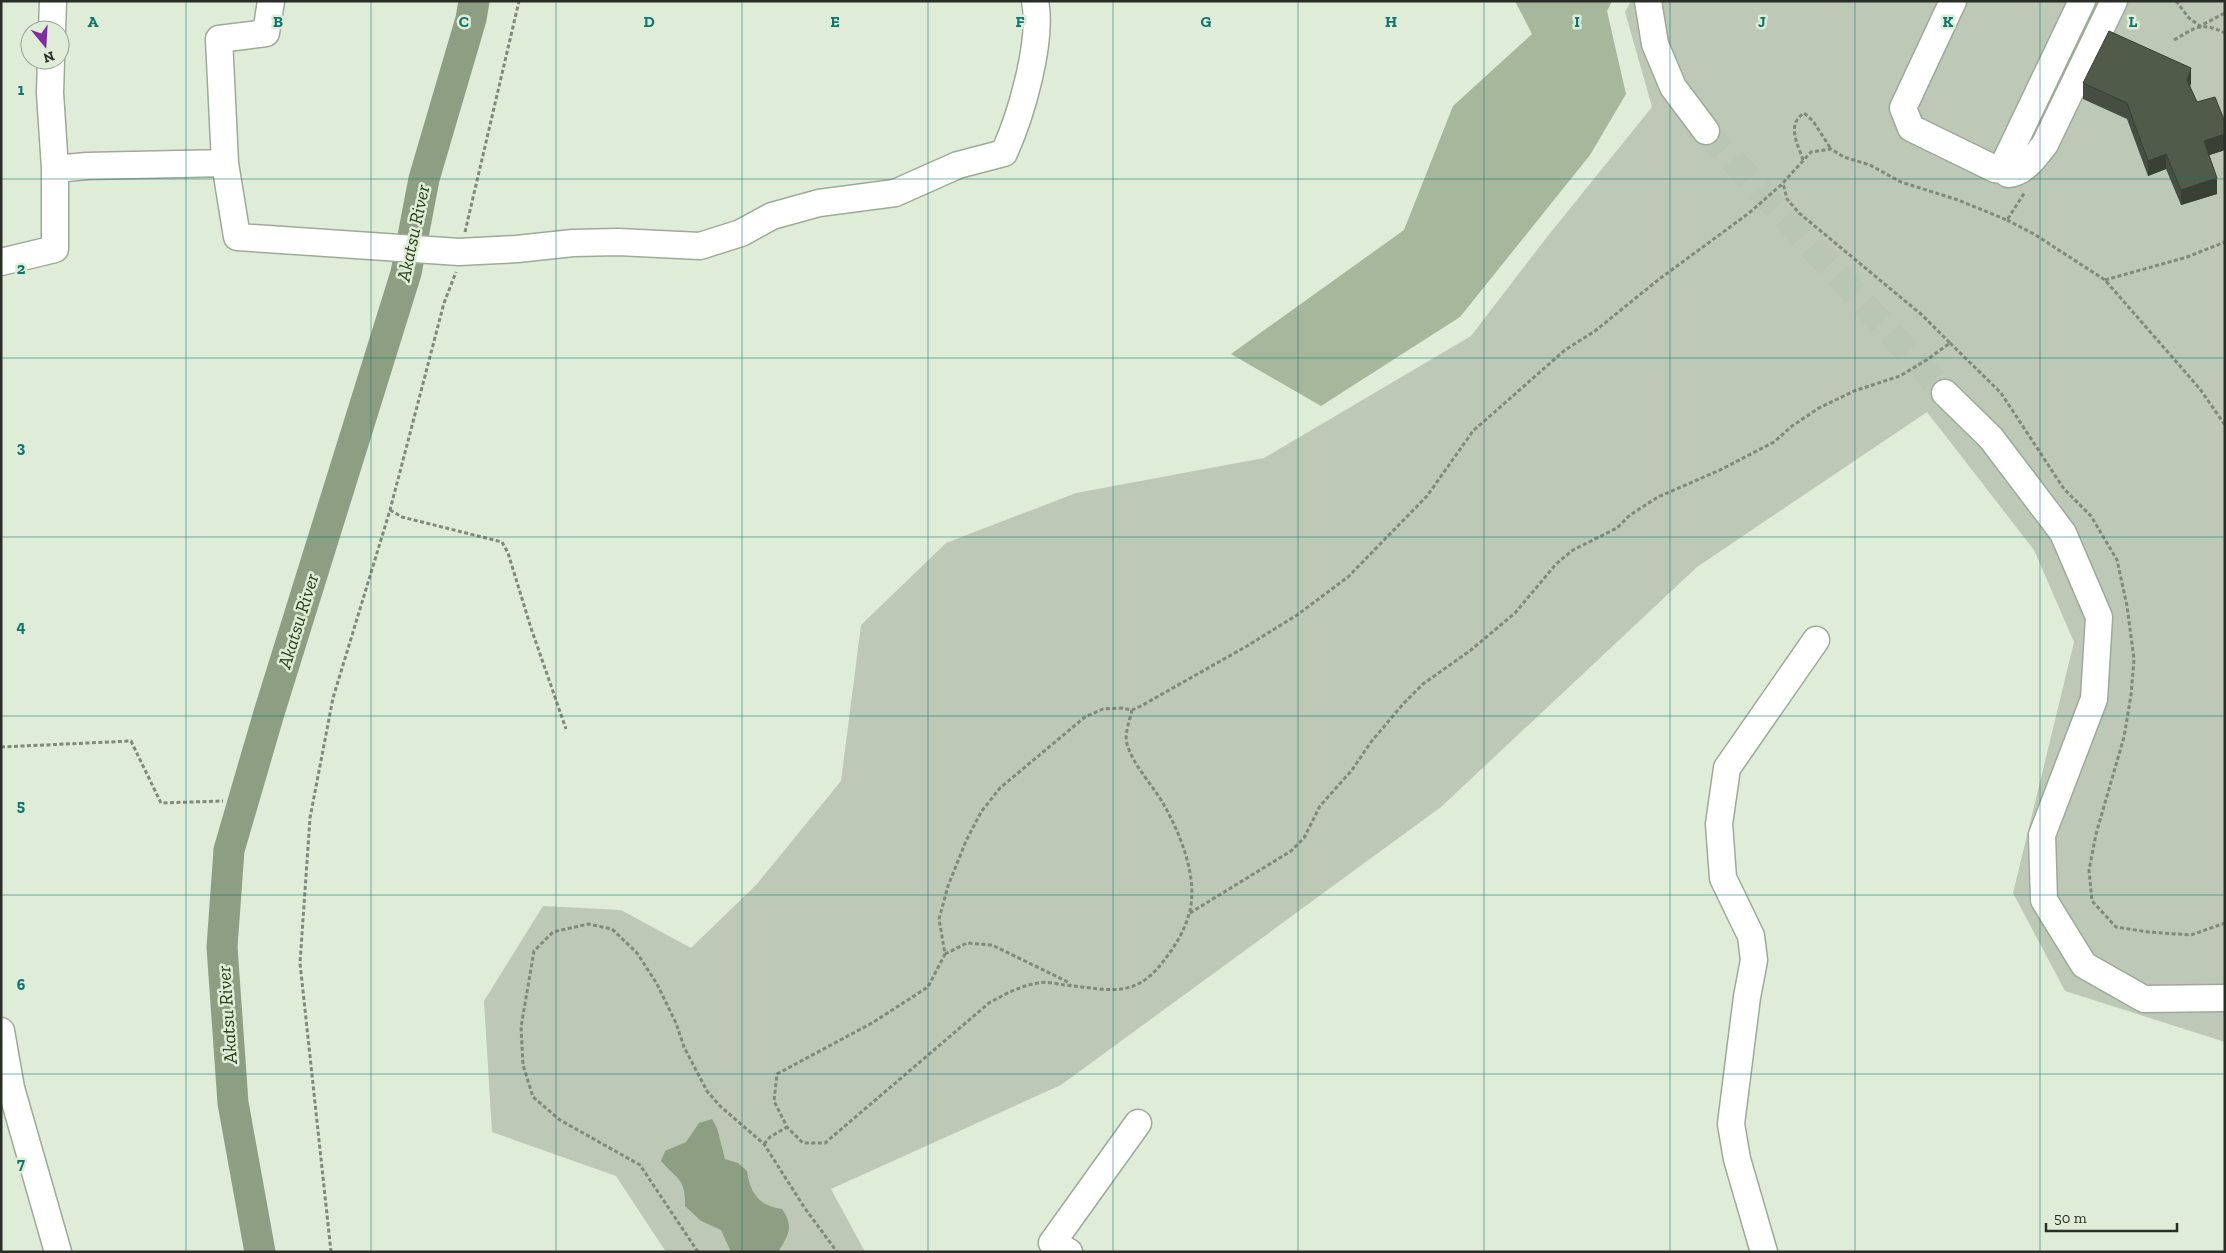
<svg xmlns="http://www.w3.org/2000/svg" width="2226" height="1253" font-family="'Zilla Slab',serif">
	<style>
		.green { fill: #bdc9b6 }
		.forest { fill: #a6b79c }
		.water { fill: #8d9e83 }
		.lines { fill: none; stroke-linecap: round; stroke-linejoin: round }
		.river { stroke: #8d9e83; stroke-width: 31 }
		.minor-tunnel { stroke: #bac6b4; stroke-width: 26; stroke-dasharray: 26 13; stroke-linecap: butt }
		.minor-casing { stroke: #9daa97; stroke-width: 29 }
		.path { stroke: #81897c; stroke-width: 3; stroke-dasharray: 4 2.5; stroke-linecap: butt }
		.minor { stroke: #fff; stroke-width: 26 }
		.wall { fill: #454e40 }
		.shaded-wall { fill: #384034 }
		.building { fill: #505b4a; stroke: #384034 }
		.grid { fill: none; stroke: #0f766e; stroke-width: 1; stroke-opacity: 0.55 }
		.labels { text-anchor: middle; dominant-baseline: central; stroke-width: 5; stroke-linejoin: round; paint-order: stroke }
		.water-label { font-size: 19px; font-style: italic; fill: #284016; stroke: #dfecd8 }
		.grid-label { font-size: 16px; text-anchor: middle; font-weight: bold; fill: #0f766e; stroke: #dfecd8; stroke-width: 5; stroke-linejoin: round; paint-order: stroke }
	</style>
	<rect width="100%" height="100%" fill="#dfecd8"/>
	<path class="green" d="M1631,1H2225V1042L2065,991L2013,893L2074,642L2034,550L1927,412L1697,567L1441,807L1061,1085L831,1189L865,1252H666L616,1176L492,1132L484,1001L543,906L621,910L691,948L756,885L841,781L861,625L946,543L1076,493L1264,458L1471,336L1547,237L1652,107L1625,12Z"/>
	<path class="forest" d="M1515,1H1612L1607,11L1626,94L1590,155L1460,317L1321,406L1231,354L1404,230L1453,106L1532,34Z"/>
	<path class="water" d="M712,1119L717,1128L725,1159L738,1163L747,1171C750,1193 759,1206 782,1209C794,1226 789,1235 778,1252H731L721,1230L701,1221L685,1206C686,1179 677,1179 661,1161L665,1151L686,1142L699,1123Z"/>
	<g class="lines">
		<path class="river" d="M260,1252L233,1103L222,947L229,850L269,713L406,273L424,179L471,19L474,1"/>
		<path class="minor-tunnel" d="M1706,131L1945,393"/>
		<g class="minor-casing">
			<path id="minor" d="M1648,1L1655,44L1673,87L1706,131
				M1953,1L1903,108L1911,128L1995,169L2003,170
				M2082,1L2005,162L2003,170L2008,174C2024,173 2035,157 2045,144L2114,1
				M52,30L53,1
				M225,163L237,237L459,252L517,249L573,243L618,242L700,246L741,233L772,216L819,203L895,193L958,165L1004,153C1021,116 1043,41 1035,1
				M55,169L87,166L225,163L219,39L266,33L271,1
				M1,262L55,249V169L50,93L51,60
				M1945,393L1991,438L2063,533L2099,617L2094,699L2042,835L2044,900L2084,965L2144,999L2225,998
				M1,1031L11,1088L58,1252
				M1069,1252L1052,1243L1138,1123
				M1764,1252L1737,1159L1731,1124L1747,997L1754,960L1751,936L1723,878L1719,824L1727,768L1816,640"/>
		</g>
		<path class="path" d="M2176,1L2189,18L2200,26L2225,13
			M2174,40C2195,28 2201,21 2225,33
			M1803,160C1798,144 1786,125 1804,113L1813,121L1831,149
			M2007,220L2034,234L2105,280L2200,389L2225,425
			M465,232L519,1
			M2105,280L2187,257L2225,242
			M1950,343L2001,393L2064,489L2091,516L2117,560L2127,606L2134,659L2131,695L2124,737L2096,834L2089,870L2092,901L2116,927L2148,932L2191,935L2225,923
			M390,510L402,517L502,542L508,553L531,628L566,729
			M1132,710C1130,720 1124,734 1127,744C1134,767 1153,785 1164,805C1181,835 1199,880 1189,914C1185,929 1177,943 1168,955C1137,1000 1113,990 1065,985C1057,984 1046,981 1038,983C1020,986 1005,994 989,1003L825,1143H803L787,1127L774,1101L777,1074L872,1023L928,987L945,954L939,919L948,886L966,841L981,812L1000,788L1085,717L1103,709L1122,708L1132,710L1141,706L1247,646L1297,615L1348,577L1427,496L1473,431L1565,350L1595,331L1658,280L1749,213L1781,185L1811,152L1831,149L1844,157L1870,165L1901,182L1958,200L2007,220L2025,192
			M1,747L131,741L161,803L223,801
			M1190,913L1291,851L1304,838L1320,806L1352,770L1371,742L1403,704L1423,684L1471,650L1515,613L1556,564L1573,550L1617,528L1630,515L1658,497L1720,470L1774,442L1792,426L1819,408L1854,391L1900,376L1928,359L1950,343L1922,315L1799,213L1787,199L1783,183
			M945,954L967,943L992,945L1066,981L1071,986
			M764,1144L770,1137L787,1127
			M331,1252L300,963L310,818L333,698L390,510L444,303L456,272
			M698,1252L640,1165L560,1120L533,1097L523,1065L521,1027L534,951L553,932L588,924L612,929L637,953L657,984L676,1023L684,1047L707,1091L720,1106L764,1144L804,1207L837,1252"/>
		<use href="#minor" class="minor"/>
	</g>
	<path class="wall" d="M2083,83H2191L2190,87L2197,102L2225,134V150L2209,155L2217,194L2181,205L2166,169L2148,176L2127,119L2083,99Z"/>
	<path class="shaded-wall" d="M2191,68V83L2187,96V80Z
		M2225,134V150L2204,157V141Z
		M2166,154V169L2148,176V161Z
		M2217,178V194L2181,205V190Z"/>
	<path class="building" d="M2109,31L2191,68L2187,80L2197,102L2215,97L2225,122V134L2204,141L2217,178L2181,190L2166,154L2148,161L2127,103L2083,83Z"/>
	<path class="grid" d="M186,1V1252M371,1V1252M556,1V1252M742,1V1252M928,1V1252M1113,1V1252M1298,1V1252M1484,1V1252M1670,1V1252M1855,1V1252M2040,1V1252M1,179H2225M1,358H2225M1,537H2225M1,716H2225M1,895H2225M1,1074H2225"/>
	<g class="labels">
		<g class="water-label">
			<text transform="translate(413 233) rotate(-78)">Akatsu River</text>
			<text transform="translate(298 621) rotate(-73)">Akatsu River</text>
			<text transform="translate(227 1015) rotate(-94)">Akatsu River</text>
		</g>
	</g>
	<g class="grid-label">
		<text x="93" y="27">A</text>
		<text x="278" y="27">B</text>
		<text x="464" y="27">C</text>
		<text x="649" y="27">D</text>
		<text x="835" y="27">E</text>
		<text x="1020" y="27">F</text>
		<text x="1206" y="27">G</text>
		<text x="1391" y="27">H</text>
		<text x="1577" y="27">I</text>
		<text x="1762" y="27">J</text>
		<text x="1948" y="27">K</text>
		<text x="2133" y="27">L</text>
		<text x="21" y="95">1</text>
		<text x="21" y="274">2</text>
		<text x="21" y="453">3</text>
		<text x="21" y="632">4</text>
		<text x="21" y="811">5</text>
		<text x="21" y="990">6</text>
		<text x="21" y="1169">7</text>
	</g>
	<rect width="2226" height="1253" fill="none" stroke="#282d26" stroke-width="5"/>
	<g transform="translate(45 45) rotate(162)"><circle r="24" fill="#dfecd8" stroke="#96a091"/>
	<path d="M0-4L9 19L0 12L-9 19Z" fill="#7e2e9f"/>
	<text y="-8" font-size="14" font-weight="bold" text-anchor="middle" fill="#282d26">N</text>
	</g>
	<path d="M2046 1223v8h131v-8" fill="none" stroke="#282d26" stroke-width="2.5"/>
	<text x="2054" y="1223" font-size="15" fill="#282d26" stroke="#dfecd8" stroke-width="4" paint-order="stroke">50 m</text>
</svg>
